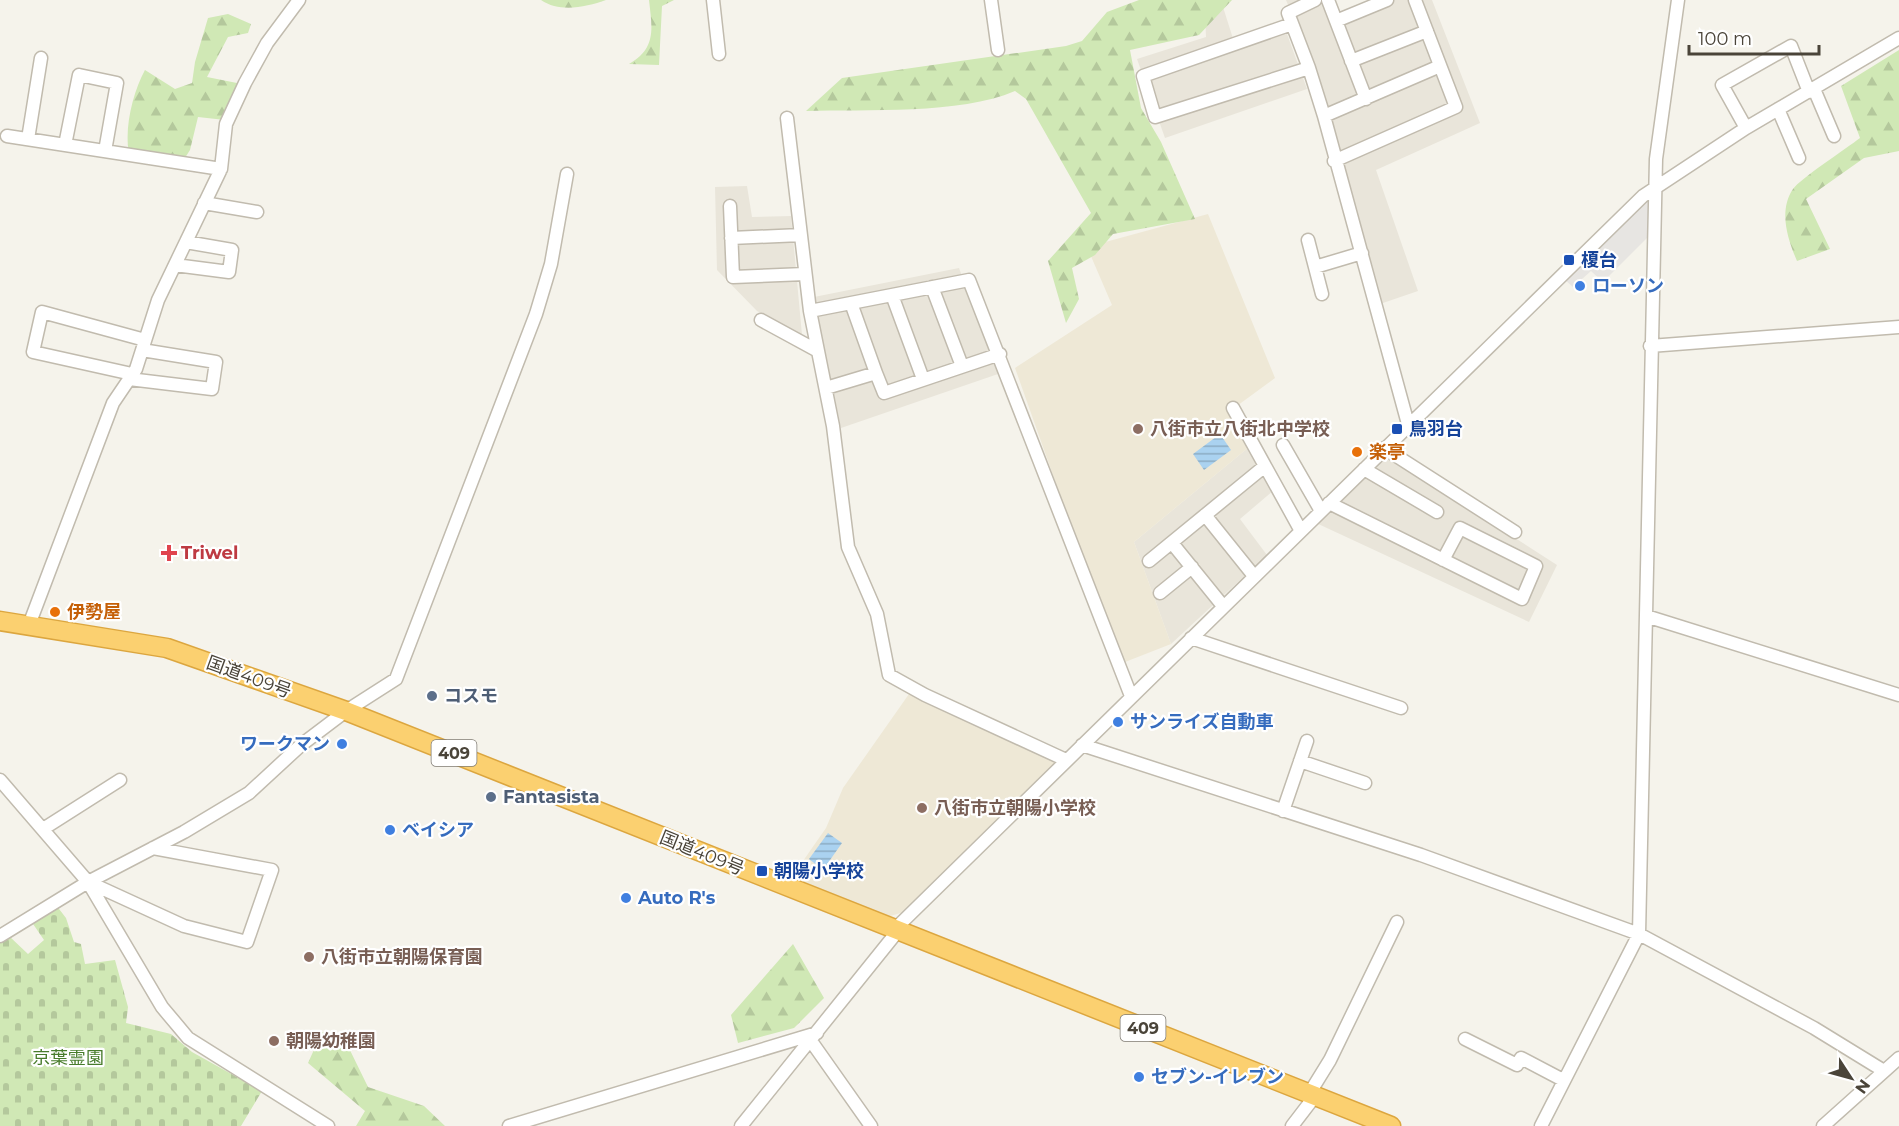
<svg xmlns="http://www.w3.org/2000/svg" width="1899" height="1126" font-family="Montserrat,'Noto Sans JP',sans-serif">
	<style>
		.residential { fill: #e9e5da }
		.education { fill: #eee8d6 }
		.forest { fill: url(#forest-firs) }
		.cemetery { fill: url(#cemetery-stones) }
		.parking { fill: #e7e5e2 }
		.water { fill: url(#water-rules) }
		.lines { fill: none; stroke-linecap: round; stroke-linejoin: round }
		.minor-casing { stroke: #c1bbae; stroke-width: 15 }
		.highway-casing { stroke: #dca63f; stroke-width: 21 }
		.minor { stroke: #fff; stroke-width: 12 }
		.highway { stroke: #fbd070; stroke-width: 18 }
		.transit-dot { fill: #1a4fb4; stroke: #fff; stroke-width: 2 }
		.shop-dot { fill: #3f7fe0; stroke: #fff; stroke-width: 2 }
		.education-dot { fill: #8d6e63; stroke: #fff; stroke-width: 2 }
		.food-dot { fill: #e8710a; stroke: #fff; stroke-width: 2 }
		.health-dot { fill: #e0444e; stroke: #fff; stroke-width: 2 }
		.service-dot { fill: #5c6f8a; stroke: #fff; stroke-width: 2 }
		.labels { text-anchor: middle; dominant-baseline: central; stroke-width: 4.5; stroke-linejoin: round; paint-order: stroke }
		.shield { fill: #fff; stroke: #807c74; stroke-width: 1.5 }
		.shield-label { font-size: 16px; font-weight: bold; fill: #4a4439 }
		.transit-label { font-size: 18px; font-weight: bold; fill: #164399; stroke: #fff; text-anchor: start }
		.shop-label { font-size: 18px; font-weight: bold; fill: #366cbe; stroke: #fff; text-anchor: start }
		.education-label { font-size: 18px; font-weight: bold; fill: #785e54; stroke: #fff; text-anchor: start }
		.food-label { font-size: 18px; font-weight: bold; fill: #c56008; stroke: #fff; text-anchor: start }
		.health-label { font-size: 18px; font-weight: bold; fill: #be3a42; stroke: #fff; text-anchor: start }
		.street-label { font-size: 18px; fill: #4a4439; stroke: #fff }
		.service-label { font-size: 18px; font-weight: bold; fill: #4e5e75; stroke: #fff; text-anchor: start }
		.park-label { font-size: 18px; fill: #487c2c; stroke: #fff }
	</style>
	<defs>
		<pattern id="forest-firs" width="22" height="20" patternUnits="userSpaceOnUse" patternTransform="scale(1.5)"><rect width="22" height="20" fill="#d0e8b5"/><path d="M5 1l3.5 6h-7zM16 11l3.5 6h-7z" fill="#b4c89c"/></pattern>
		<pattern id="cemetery-stones" width="16" height="16" patternUnits="userSpaceOnUse" patternTransform="scale(1.5)"><rect width="16" height="16" fill="#d0e8b5"/><path d="M2 7V4a2 2 0 0 1 4 0v3zM10 15v-3a2 2 0 0 1 4 0v3z" fill="#b4c89c"/></pattern>
		<pattern id="water-rules" width="6" height="5" patternUnits="userSpaceOnUse" patternTransform="scale(1.5)"><rect width="6" height="5" fill="#aad2f0"/><path d="M0 2.5h6" fill="none" stroke="#8cacc3"/></pattern>
	</defs>
	<rect width="100%" height="100%" fill="#f5f3eb"/>
	<path class="residential" d="M1286,0H1333L1340,16L1385,0H1432L1480,123L1376,170L1418,291L1380,304L1311,61Z
		M1223,7L1236,48L1287,34L1307,89L1165,138L1137,59L1206,37L1205,13Z
		M747,186L752,217L791,216L802,335L757,311L717,270L715,187Z
		M959,268L998,374L841,428L814,297Z
		M1249,447L1274,490L1240,519L1267,555L1171,644L1134,542Z
		M1385,454L1557,565L1529,622L1314,522Z"/>
	<path class="education" d="M1208,214L1275,378L1230,411L1249,447L1134,542L1171,644L1120,664L1015,368L1112,305L1087,247Z
		M909,694L1057,762L904,912L883,918L789,881L826,828L843,788Z"/>
	<path class="forest" d="M541,0H606C586,7 560,13 541,0Z
		M649,0H674L662,6L659,65L629,64C657,48 652,28 649,0Z
		M1139,0H1232L1199,35L1130,50L1141,108L1161,142L1195,219L1113,234L1095,255L1072,268L1079,299L1066,323L1048,261L1091,213L1026,99L1015,91C959,115 867,109 806,111L842,78L1066,46L1082,41L1107,12Z
		M228,14L251,24L248,33L228,37L207,77L242,84L225,120L198,117L190,150L183,161L129,153C124,128 133,92 145,70L175,89L192,83L195,62L208,18Z
		M1899,50V151L1864,158L1806,199L1830,249L1797,261C1788,240 1778,211 1793,189C1800,179 1847,148 1860,138L1841,86Z
		M793,944L824,998L794,1028L738,1043L731,1015Z
		M322,1032L345,1040L368,1087L424,1106L445,1126H356L365,1111L308,1063Z"/>
	<path class="cemetery" d="M56,905L66,918L74,942L81,944L85,964L115,960L128,1007L126,1023L171,1034L192,1052L262,1091L241,1126H0V942L9,936L28,954L44,940L31,921Z"/>
	<path class="parking" d="M1651,193L1648,237L1603,282L1591,271L1573,287L1564,279Z"/>
	<path class="water" d="M1220,434L1231,450L1204,470L1193,454Z
		M828,833L842,843L823,870L809,859Z"/>
	<g class="lines">
		<g class="minor-casing">
			<path id="minor" d="M713,0L719,54
				M991,0L998,50
				M1315,0L1288,13L1309,68L1324,116L1408,424
				M1328,0L1366,99
				M1336,21L1387,0
				M1292,24L1143,76L1155,117L1309,68
				M1351,61L1427,31
				M1814,89L1834,136
				M1778,109L1799,158
				M1324,116L1440,66
				M787,118L810,311L833,426L848,547L877,614L889,675L925,695L1066,760
				M1746,128L1722,85L1791,46L1809,92
				M7,136L221,169
				M28,139L41,58
				M65,145L79,75L117,83L105,151
				M1334,161L1456,107L1415,0
				M204,203L257,212
				M730,206L733,277L805,274
				M731,238L801,235
				M1308,240L1322,294
				M175,265L229,272L232,250L186,242
				M1315,267L1362,253
				M932,287L962,366
				M892,295L923,379
				M851,303L876,373
				M810,311L969,280L1131,696
				M761,320L816,350
				M1650,346L1899,327
				M132,374L33,352L42,312L145,340
				M129,379L212,389L216,362L142,350
				M826,388L876,373L884,393L1000,354
				M1233,408L1301,531
				M1283,445L1321,511
				M1384,448L1515,532
				M1364,469L1437,512
				M1329,503L1522,599L1536,566L1460,528L1443,560
				M1205,515L1254,576
				M1172,543L1223,606
				M1149,561L1265,466
				M1160,593L1192,567
				M1646,616L1899,695
				M29,625L113,403L136,369L158,300L221,169L226,124L245,83L267,43L299,0
				M1191,638L1401,708
				M1082,745L1421,855L1639,934L1814,1028L1884,1071
				M1300,761L1365,783
				M0,780L88,882L162,1007L188,1038L328,1126
				M1283,811L1307,741
				M43,829L120,780
				M88,882L184,926L247,942L272,870L153,848
				M894,930L1643,196L1746,128L1899,38
				M0,936L88,882L184,832L249,793L301,745L346,711L396,679L536,314L551,264L567,174
				M1465,1039L1517,1065L1521,1058L1563,1080
				M811,1041L871,1126
				M1309,1094L1330,1060L1397,922
				M509,1126L817,1033
				M741,1126L897,932
				M1292,1126L1315,1096
				M1541,1126L1639,934L1656,159L1678,0
				M1823,1126L1899,1058"/>
		</g>
		<g class="highway-casing">
			<path id="highway" d="M0,621L167,648L346,711L1391,1126"/>
		</g>
		<use href="#minor" class="minor"/>
		<use href="#highway" class="highway"/>
	</g>
	<g class="transit-dot">
		<rect x="1563" y="254" width="12" height="12" rx="3"/>
		<rect x="1391" y="423" width="12" height="12" rx="3"/>
		<rect x="756" y="865" width="12" height="12" rx="3"/>
	</g>
	<g class="shop-dot">
		<circle cx="1580" cy="286" r="6"/>
		<circle cx="1118" cy="722" r="6"/>
		<circle cx="342" cy="744" r="6"/>
		<circle cx="390" cy="830" r="6"/>
		<circle cx="626" cy="898" r="6"/>
		<circle cx="1139" cy="1077" r="6"/>
	</g>
	<g class="education-dot">
		<circle cx="1138" cy="429" r="6"/>
		<circle cx="922" cy="808" r="6"/>
		<circle cx="309" cy="957" r="6"/>
		<circle cx="274" cy="1041" r="6"/>
	</g>
	<g class="food-dot">
		<circle cx="1357" cy="452" r="6"/>
		<circle cx="55" cy="612" r="6"/>
	</g>
	<path class="health-dot" d="M166 544h6v6h6v6h-6v6h-6v-6h-6v-6h6z"/>
	<g class="service-dot">
		<circle cx="432" cy="696" r="6"/>
		<circle cx="491" cy="797" r="6"/>
	</g>
	<g class="labels">
		<g class="shield">
			<rect x="431.5" y="740" width="45" height="26" rx="4.5"/>
			<rect x="1120.5" y="1015" width="45" height="26" rx="4.5"/>
		</g>
		<g class="shield-label">
			<text x="454" y="753">409</text>
			<text x="1143" y="1028">409</text>
		</g>
		<g class="transit-label">
			<text x="1581" y="260">榎台</text>
			<text x="1409" y="429">鳥羽台</text>
			<text x="774" y="871">朝陽小学校</text>
		</g>
		<g class="shop-label">
			<text x="1592" y="286">ローソン</text>
			<text x="1130" y="722">サンライズ自動車</text>
			<text x="330" y="744" text-anchor="end">ワークマン</text>
			<text x="402" y="830">ベイシア</text>
			<text x="638" y="898">Auto R's</text>
			<text x="1151" y="1077">セブン-イレブン</text>
		</g>
		<g class="education-label">
			<text x="1150" y="429">八街市立八街北中学校</text>
			<text x="934" y="808">八街市立朝陽小学校</text>
			<text x="321" y="957">八街市立朝陽保育園</text>
			<text x="286" y="1041">朝陽幼稚園</text>
		</g>
		<g class="food-label">
			<text x="1369" y="452">楽亭</text>
			<text x="67" y="612">伊勢屋</text>
		</g>
		<g class="health-label">
			<text x="181" y="553">Triwel</text>
		</g>
		<g class="street-label">
			<text transform="translate(249 677) rotate(20)">国道409号</text>
			<text transform="translate(702 853) rotate(22)">国道409号</text>
		</g>
		<g class="service-label">
			<text x="444" y="696">コスモ</text>
			<text x="503" y="797">Fantasista</text>
		</g>
		<g class="park-label">
			<text x="68" y="1058">京葉霊園</text>
		</g>
	</g>
	<g transform="translate(1851 1078) rotate(126)" stroke="#ffffff" stroke-width="4.5" paint-order="stroke">
	<path d="M0-4.5L10 22L0 15L-10 22Z" fill="#4a4439"/>
	<text y="-9" font-size="16" font-weight="bold" text-anchor="middle" fill="#4a4439">N</text>
	</g>
	<path d="M1689 45v9h130v-9" fill="none" stroke="#4a4439" stroke-width="3"/>
	<text x="1698" y="45" font-size="18" fill="#4a4439" stroke="#ffffff" stroke-width="4.5" paint-order="stroke">100 m</text>
</svg>
